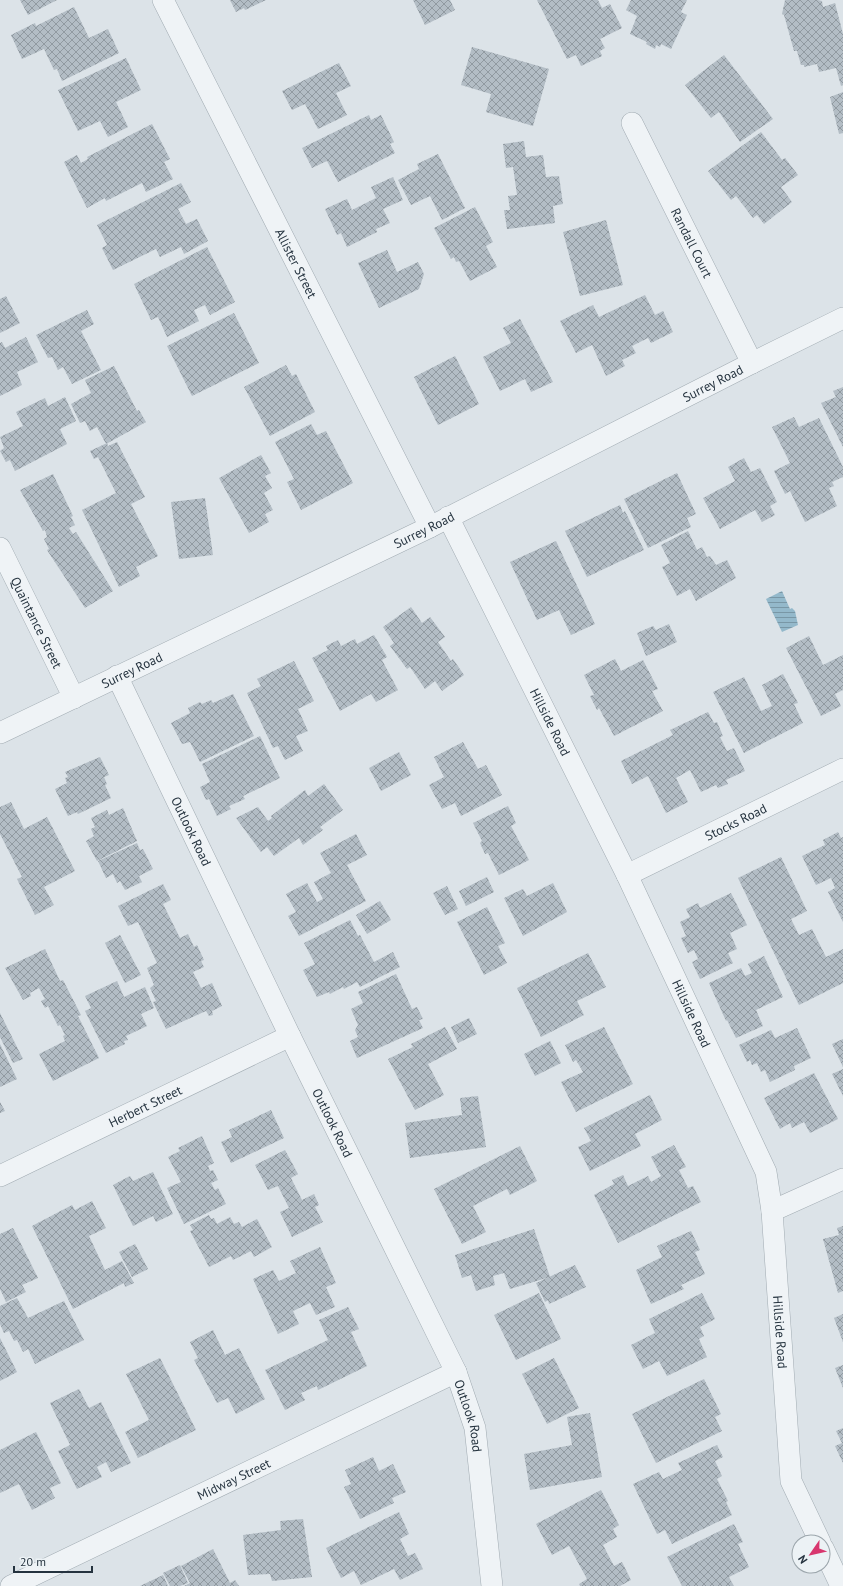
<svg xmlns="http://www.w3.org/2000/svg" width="843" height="1586" font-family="'PT Sans',sans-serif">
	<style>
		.water { fill: url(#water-rules) }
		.building { fill: url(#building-cross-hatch) }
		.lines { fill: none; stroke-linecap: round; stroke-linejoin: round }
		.street-casing { stroke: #a1abb2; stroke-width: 22 }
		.street { stroke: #eff3f6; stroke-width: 21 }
		.labels { text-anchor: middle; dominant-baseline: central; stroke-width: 3; stroke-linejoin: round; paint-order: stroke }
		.street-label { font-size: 13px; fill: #25333f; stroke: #ecf2f5 }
	</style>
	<defs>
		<pattern id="water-rules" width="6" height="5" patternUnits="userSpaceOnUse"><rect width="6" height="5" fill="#94b9cb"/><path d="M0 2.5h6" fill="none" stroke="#7997a6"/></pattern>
		<pattern id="building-cross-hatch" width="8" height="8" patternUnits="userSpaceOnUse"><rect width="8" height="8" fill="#b3bdc5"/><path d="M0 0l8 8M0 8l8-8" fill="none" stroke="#919aa1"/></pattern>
	</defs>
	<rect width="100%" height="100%" fill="#dce3e8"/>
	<path class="water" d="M782,591L790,609L792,608L795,611L798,625L782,632L766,599Z"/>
	<path class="building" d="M20,0H57L28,15Z
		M230,0H266L245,10L244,8L236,12Z
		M413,0H450L455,10L425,25Z
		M537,0H598L602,8L610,4L622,28L600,39L605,48L600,51L602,56L581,66L576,55L567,59Z
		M631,0H687L681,12L687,15L671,49L661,44L660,47L656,45L655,49L646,44L647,42L630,34L637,16L626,10Z
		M785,0H818L822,1L823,7L835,3L843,34V85L841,86L836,68L819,72L817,64L804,67V65H801L797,51H794L784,15L782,14Z
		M74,7L89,38L108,29L119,53L62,81L57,69L54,70L44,49L22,59L11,35L35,23L36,26Z
		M472,47L549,69L533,126L486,112L491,94L461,85Z
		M724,55L773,119L740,142L719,112L711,118L685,85Z
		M126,58L141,90L116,102L128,127L108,137L100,121L78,131L58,90Z
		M339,63L351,86L336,93L347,115L318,129L305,104L292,110L282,91Z
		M843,92V133L839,134L830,97Z
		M369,115L371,120L381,115L394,142L390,144L395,153L338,182L327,161L312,168L302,148Z
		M152,124L170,159L164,162L173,179L146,192L142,183L106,201L105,198L87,208L64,162L77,155L81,163L88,159L87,157Z
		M761,132L782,160L785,158L798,175L781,187L792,202L764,224L757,215L753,218L736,196L731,200L708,171Z
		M524,141L526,157L543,155L546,177L559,176L563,204L553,206L555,223L507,229L504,210H510L508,196L517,195L513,167L506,168L503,144Z
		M438,154L465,208L442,220L430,196L411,205L398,180L419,169L417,164Z
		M393,177L403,200L383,209L390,223L376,229L377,232L347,247L341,233L337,235L325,209L347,199L352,210L376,198L371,187Z
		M181,183L191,202L178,209L186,224L197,219L208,241L184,254L181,247L160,257L156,249L113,270L102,248L107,245L97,225Z
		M475,207L493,242L486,246L497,267L470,281L459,261L456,262L454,257L451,259L434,228Z
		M606,220L623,285L580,296L563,232Z
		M207,247L235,302L210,315L205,305L194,310L199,321L167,337L158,317L151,320L134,284Z
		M387,250L397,272L418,262L424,274L419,289L379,308L358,263Z
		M645,295L655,315L663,311L673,332L651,343L648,338L632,346L636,353L622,360L625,366L606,376L592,345L576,353L560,321L593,305L599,317Z
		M6,296L20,323L0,333V299Z
		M87,310L94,324L81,331L101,370L72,384L63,367L58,370L52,357L48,358L36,335Z
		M234,313L259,363L192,396L167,346Z
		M520,319L553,382L531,392L525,379L500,391L483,357L511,343L503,328Z
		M26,337L38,362L17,372L22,385L0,396V343L2,342L5,348Z
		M455,356L479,404L438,425L414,377Z
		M286,365L292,376L296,374L315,412L270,436L244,387Z
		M114,366L137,411L139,410L146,422L106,444L97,427L90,431L85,421L80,423L71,404L91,393L85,380Z
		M843,387V447L821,403L836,397L833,391Z
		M65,397L76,421L60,429L67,444L15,471L10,460L6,462L0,451L4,448L0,437L23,426L16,412L45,398L48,406Z
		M794,417L799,427L819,418L843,467V477L832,482L834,486L829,488L837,506L805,522L790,491L785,494L774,471L790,463L772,427Z
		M311,424L317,435L326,431L353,483L301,510L287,482L294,479L275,442Z
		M117,442L145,497L131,504L158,556L136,567L140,576L119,587L82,510L116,493L98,457L94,459L90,451L107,443L108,446Z
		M261,455L271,473L265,476L272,488L264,493L273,510L265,514L269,522L249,533L219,478Z
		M744,458L751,472L760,468L777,502L770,506L775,515L762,522L755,510L720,529L703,498L735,481L728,467Z
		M677,473L696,514L687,518L691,527L648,548L624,499Z
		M53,474L73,516L71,517L75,525L69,528L73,534L76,532L113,591L85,608L47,550L49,549L44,539L47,537L45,530L43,531L20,490Z
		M205,498L213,555L179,559L171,502Z
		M620,505L623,513L625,511L644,550L587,577L565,531Z
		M688,531L697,550L702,547L707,557L710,556L716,565L727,560L736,578L696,601L690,589L677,596L662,567L670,563L661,545Z
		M556,541L595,624L571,635L559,610L537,620L510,562Z
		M411,607L422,623L430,617L445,637L438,642L451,661L453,659L464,675L442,691L435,681L425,689L410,667L407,669L390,646L394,643L383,627Z
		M669,624L677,642L646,656L637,633L653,626L656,630Z
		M374,635L387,657L382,660L398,690L376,702L371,694L340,711L312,658L328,650L326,646L338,640L341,646L355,639L357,644Z
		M809,636L823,665L843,655V690L835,694L841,706L821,716L786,648Z
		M615,659L621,671L643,660L658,689L652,691L663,711L614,736L599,708L597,710L590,696L594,695L584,675Z
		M294,661L314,701L298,709L308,731L296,736L303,751L285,760L278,746L273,748L247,693L261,686L257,679Z
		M783,674L798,703L794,704L803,723L744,753L713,692L744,677L761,711L772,706L762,685Z
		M233,694L254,736L200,762L190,742L182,744L171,723L190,713L188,708L200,702L202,704L211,700L213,703Z
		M708,712L714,723L717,722L723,736L720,737L727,751L734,748L745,771L726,780L728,784L718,788L716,785L701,792L690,770L676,778L688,802L666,813L648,776L632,784L621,761L673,735L670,730Z
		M260,736L280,778L243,796L245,799L229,806L231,809L217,816L209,799L206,800L200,787L210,782L202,764Z
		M463,742L478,769L486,765L502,795L461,816L455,803L442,809L429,785L444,777L434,757Z
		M399,752L411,775L381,791L369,768Z
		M100,757L109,775L104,777L107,784L105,785L111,798L78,814L77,812L68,816L55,789L67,783L65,778L68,777L65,772Z
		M324,784L343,810L320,827L323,830L303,845L299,838L274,856L267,847L261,852L236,818L258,807L268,821L272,818L271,816L305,790L308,796Z
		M11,802L24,829L47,817L75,871L44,887L54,905L35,915L17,879L22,877L0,834V807Z
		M508,806L516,823L511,826L529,860L499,875L488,853L485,854L480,843L482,841L473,823Z
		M123,808L137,841L97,861L86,841L94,836L91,829L95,827L91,818L107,810L109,815Z
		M838,832L841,838L843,837V922L828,892L835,888L831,878L816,885L802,856L825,845L823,840Z
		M356,834L367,855L347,865L366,901L299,936L288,916L296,912L286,894L307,883L317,902L323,899L314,882L331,873L320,853Z
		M137,843L140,850L143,849L153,869L139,876L142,882L125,890L120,881L117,883L113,874L106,878L98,861Z
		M781,857L807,911L791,919L799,935L812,929L826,957L843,949V983L799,1005L738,878Z
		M487,877L494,892L466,906L459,891Z
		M553,883L567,912L523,936L504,898L523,889L527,896Z
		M163,884L171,900L163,904L180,938L188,934L194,947L197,945L204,960L201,961L204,967L193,972L201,988L212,983L222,1006L212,1011L213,1015L209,1016L206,1011L166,1029L153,1002L156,1001L150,988L154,985L147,968L157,963L138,922L128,926L118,906Z
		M447,886L458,909L445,915L433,893Z
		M731,893L747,925L730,933L737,949L728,953L733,963L700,979L692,962L698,959L694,950L688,953L681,938L686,936L680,922L690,917L686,909L698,903L700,908Z
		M380,901L391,920L367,934L356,915Z
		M487,907L505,943L498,946L507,963L484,975L457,922Z
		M350,920L358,936L360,935L374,962L393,952L400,967L360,987L357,982L344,989L343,987L330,994L329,992L317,997L303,970L315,964L304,943Z
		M120,935L141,975L125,983L105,943Z
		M45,949L60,981L63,980L81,1015L78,1016L99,1058L53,1081L39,1054L65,1041L63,1036L65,1035L60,1025L58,1026L48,1006L45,1008L41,1001L45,999L39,988L30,993L31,996L23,1000L5,968Z
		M588,953L606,987L577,1001L584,1015L541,1037L517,988Z
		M764,956L783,997L756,1010L763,1026L736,1038L727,1020L726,1021L709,983L741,968L745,976L752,973L748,964Z
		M396,974L412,1009L417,1007L423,1019L419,1020L423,1028L357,1058L350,1041L358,1037L355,1030L358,1025L351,1009L363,1003L358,992Z
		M117,981L124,997L145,987L154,1008L141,1014L147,1026L126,1036L128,1040L124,1041L125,1044L106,1053L85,1011L91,1008L85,996Z
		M0,1013L23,1059L13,1063L0,1037Z
		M469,1018L477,1034L458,1043L451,1027Z
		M445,1027L457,1049L428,1064L444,1095L415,1110L388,1059L413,1047L411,1044Z
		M604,1027L633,1084L576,1112L561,1082L583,1072L576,1060L573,1062L565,1045Z
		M797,1028L811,1058L794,1066L795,1070L770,1082L765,1070L761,1072L757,1063L752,1065L750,1060L747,1062L739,1045L771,1030L775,1038Z
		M843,1039V1067L832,1044Z
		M550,1041L561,1063L535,1076L524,1054Z
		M0,1044L17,1079L0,1087Z
		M843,1069V1096L832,1074Z
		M814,1073L838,1119L810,1133L804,1122L792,1128L790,1123L780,1129L764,1098Z
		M650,1095L662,1120L635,1134L641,1146L590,1171L578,1147L591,1141L584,1128Z
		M478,1096L486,1147L410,1158L405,1123L462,1115L460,1098Z
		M0,1102L5,1111L0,1113Z
		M271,1110L284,1138L231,1163L221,1142L232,1137L229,1130Z
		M202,1136L214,1163L208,1166L210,1171L213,1170L218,1180L211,1183L215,1190L218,1188L226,1204L184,1224L167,1188L181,1182L168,1157L180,1151L178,1148Z
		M674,1145L686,1167L679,1170L688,1188L693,1186L701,1202L618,1243L594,1195L614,1184L612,1180L623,1175L628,1186L648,1176L651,1182L661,1176L651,1157Z
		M520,1146L537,1181L510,1195L507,1189L473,1206L486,1232L462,1244L434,1189Z
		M285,1150L298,1174L291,1178L302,1200L314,1194L319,1205L315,1207L323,1222L292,1237L280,1212L289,1208L278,1186L268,1190L255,1165Z
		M153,1172L173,1214L156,1222L153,1216L133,1226L113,1185L130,1176L133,1181Z
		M92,1201L106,1228L89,1236L105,1270L122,1261L134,1283L125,1287L124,1283L73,1309L32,1226L72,1205L75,1210Z
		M209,1215L211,1219L214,1218L217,1224L230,1217L234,1224L239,1222L242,1227L257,1219L272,1247L254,1257L251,1251L233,1260L231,1256L209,1267L190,1231L193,1230L190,1225Z
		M843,1226V1291L838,1293L823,1239L839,1235L837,1228Z
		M13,1228L38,1278L22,1285L26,1292L6,1302L0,1289V1234Z
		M534,1229L550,1277L510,1289L504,1273L493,1276L495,1285L476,1291L471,1275L462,1278L455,1255Z
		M691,1231L700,1250L695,1252L705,1274L681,1285L684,1289L651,1304L636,1270L662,1257L657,1246Z
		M135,1244L148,1269L132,1277L119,1252Z
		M320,1247L336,1283L326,1287L335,1307L316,1315L310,1303L293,1311L299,1324L278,1334L253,1279L273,1270L279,1281L296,1273L290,1261Z
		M575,1265L586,1287L549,1304L548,1300L545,1302L536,1283Z
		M539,1293L561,1339L516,1360L494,1315Z
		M702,1293L715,1319L700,1327L704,1336L699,1339L707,1357L667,1376L659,1361L643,1369L631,1345L655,1333L649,1319Z
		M17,1298L28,1318L64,1301L84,1340L35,1364L28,1349L23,1352L17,1340L14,1341L9,1331L4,1333L0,1324V1306Z
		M348,1307L359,1329L351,1332L367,1366L318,1390L317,1386L301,1393L305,1400L285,1410L265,1370L328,1340L319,1320Z
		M843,1314V1342L834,1318Z
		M213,1330L225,1355L239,1348L265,1399L236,1414L228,1398L217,1403L194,1360L198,1358L190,1342Z
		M0,1338L17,1372L0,1381Z
		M160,1358L196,1430L138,1458L125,1432L149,1420L126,1374Z
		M554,1358L579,1408L547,1424L522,1374Z
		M843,1365V1388L835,1368Z
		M704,1379L721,1414L715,1417L722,1431L656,1463L632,1414Z
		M79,1389L89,1408L101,1402L131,1463L111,1472L106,1462L97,1467L102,1477L77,1489L58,1451L70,1445L50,1403Z
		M590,1413L602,1477L530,1490L524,1454L572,1445L567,1417Z
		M843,1428V1463L835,1446L842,1443L836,1431Z
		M36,1432L61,1483L50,1488L55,1498L32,1510L19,1484L0,1493V1450Z
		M717,1445L723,1457L715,1461L722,1476L717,1479L728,1501L726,1502L732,1515L672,1544L665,1530L657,1534L633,1484L659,1472L663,1479L682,1470L678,1463Z
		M373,1457L379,1471L393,1464L406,1492L392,1498L394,1503L360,1519L344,1487L351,1484L345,1470Z
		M601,1490L619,1525L613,1529L617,1537L603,1545L614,1566L622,1562L631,1580L620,1586H580L579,1584L587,1579L569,1546L552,1555L536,1524Z
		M399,1512L409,1534L400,1539L408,1556L415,1553L423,1569L400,1580L394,1569L361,1585L354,1571L341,1578L326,1548Z
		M303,1519L312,1577L272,1581L270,1574L248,1575L243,1535L281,1530L280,1521Z
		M734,1524L743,1542L738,1544L749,1567L729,1577L734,1586H682L667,1557Z
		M213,1549L230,1583L235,1580L239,1586H184L190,1583L181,1566Z
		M180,1565L188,1583L180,1586H170L163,1573Z
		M163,1575L168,1586H140Z"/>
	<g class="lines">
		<g class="street-casing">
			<g id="street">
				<path id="s1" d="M163,0L430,527"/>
				<path id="s2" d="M632,123L752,363"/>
				<path id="s3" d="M448,517L627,875L766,1172L772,1211L791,1481L820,1542"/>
				<path id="s4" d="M0,548L74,698"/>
				<path id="s5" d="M117,676L290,1036L456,1372L475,1428L492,1586"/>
				<path id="s6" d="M0,733L430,527L752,363L843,318"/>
				<path id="s7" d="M627,875L843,769"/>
				<path id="s8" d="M0,1176L290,1036"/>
				<path d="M772,1211L843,1179"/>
				<path d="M823,1548L841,1586"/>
				<path id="s9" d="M11,1586L456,1372"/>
			</g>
		</g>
		<use href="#street" class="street"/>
	</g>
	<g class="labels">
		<g class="street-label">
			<text stroke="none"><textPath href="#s2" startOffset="134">Randall Court</textPath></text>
			<text stroke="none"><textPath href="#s1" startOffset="295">Allister Street</textPath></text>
			<text stroke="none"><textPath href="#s6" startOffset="794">Surrey Road</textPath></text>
			<text stroke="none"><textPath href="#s6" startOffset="470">Surrey Road</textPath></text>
			<text stroke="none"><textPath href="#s4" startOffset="83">Quaintance Street</textPath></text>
			<text stroke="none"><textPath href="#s6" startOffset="146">Surrey Road</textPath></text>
			<text stroke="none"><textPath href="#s3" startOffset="229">Hillside Road</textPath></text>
			<text stroke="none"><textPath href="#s7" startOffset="121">Stocks Road</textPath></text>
			<text stroke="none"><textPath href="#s5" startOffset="172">Outlook Road</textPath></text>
			<text stroke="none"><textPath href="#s3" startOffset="553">Hillside Road</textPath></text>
			<text stroke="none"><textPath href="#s8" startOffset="161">Herbert Street</textPath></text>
			<text stroke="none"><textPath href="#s5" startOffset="496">Outlook Road</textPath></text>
			<text stroke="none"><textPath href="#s3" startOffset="889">Hillside Road</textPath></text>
			<text stroke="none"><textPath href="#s5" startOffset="820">Outlook Road</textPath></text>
			<text stroke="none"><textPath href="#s9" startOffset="247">Midway Street</textPath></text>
		</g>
	</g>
	<g transform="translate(811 1554) rotate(236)"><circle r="19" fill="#ecf2f5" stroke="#9ca6ac"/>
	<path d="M0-3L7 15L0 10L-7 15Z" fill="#d8366e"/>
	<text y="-6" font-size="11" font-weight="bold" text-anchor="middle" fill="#25333f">N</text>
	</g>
	<path d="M14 1566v6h78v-6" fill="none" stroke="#25333f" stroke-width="2"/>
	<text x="20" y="1566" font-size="12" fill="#25333f" stroke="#ecf2f5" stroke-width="3" paint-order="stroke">20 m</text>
</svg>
